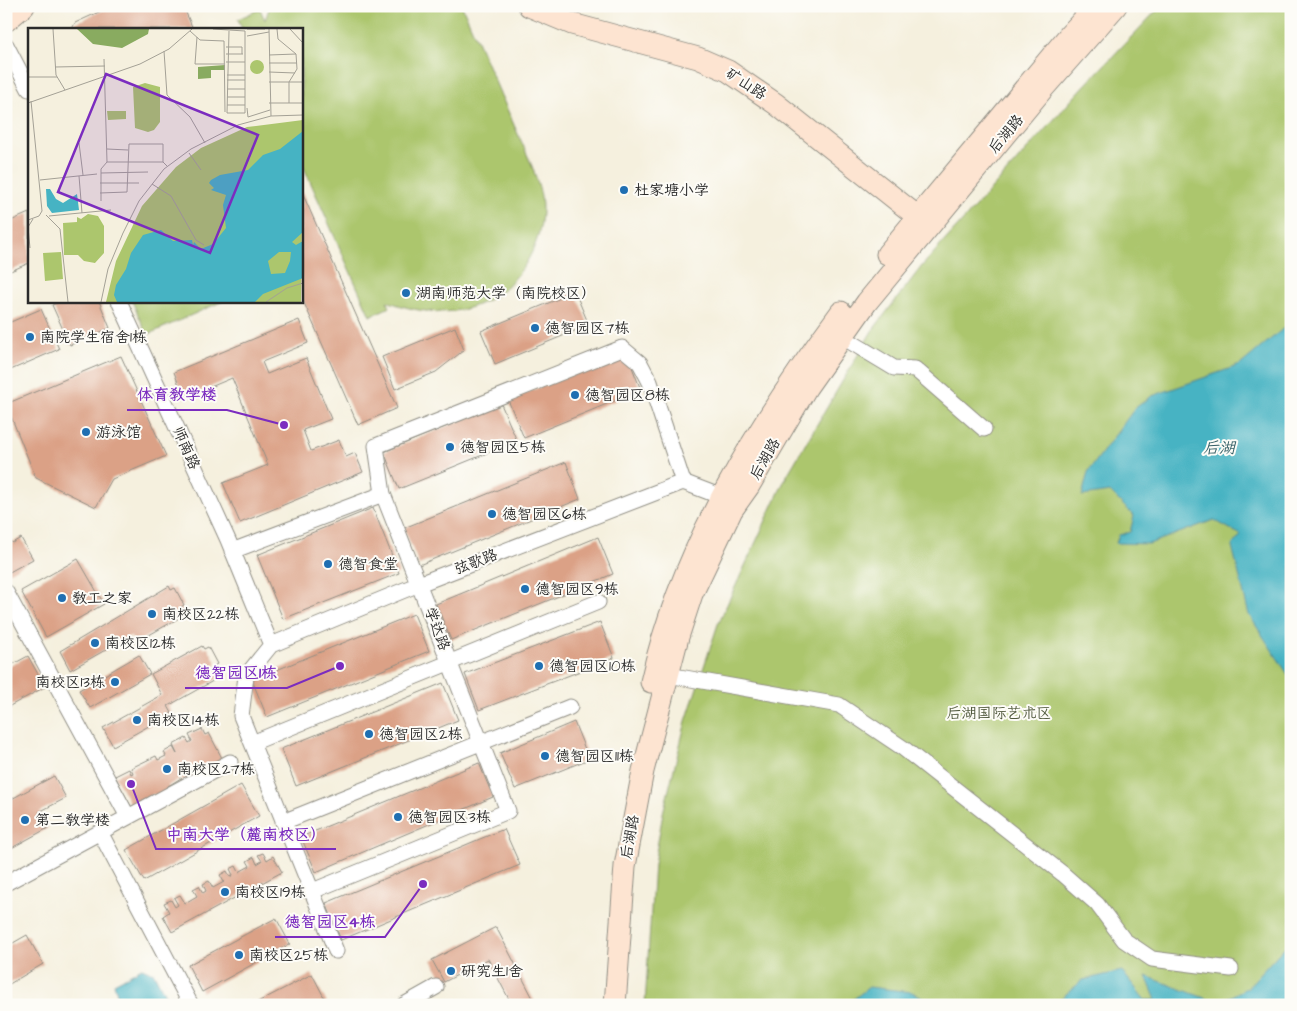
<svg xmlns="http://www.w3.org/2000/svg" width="1297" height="1011" font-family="'Architects Daughter','LXGW WenKai TC',sans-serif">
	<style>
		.green { fill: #acc66d; stroke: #6c784c }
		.water { fill: #46b3c3; stroke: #386f77 }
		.building { fill: #dba186 }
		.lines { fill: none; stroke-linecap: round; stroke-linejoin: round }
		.street-casing { stroke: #908e84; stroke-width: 17 }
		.secondary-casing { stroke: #908e84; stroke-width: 23 }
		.street { stroke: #fff; stroke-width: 15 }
		.secondary { stroke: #fde4d1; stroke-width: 21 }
		.poi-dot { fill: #1f6fb2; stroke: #fdfcf7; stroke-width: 2 }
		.labels { text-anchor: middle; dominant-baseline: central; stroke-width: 4; stroke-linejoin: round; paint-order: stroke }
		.street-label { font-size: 15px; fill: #2b2b2b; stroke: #fdfcf7 }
		.poi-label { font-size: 15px; fill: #2b2b2b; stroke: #fdfcf7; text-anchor: start }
		.park-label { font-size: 15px; fill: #525a3f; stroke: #fdfcf7 }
		.water-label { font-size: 16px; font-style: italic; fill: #366168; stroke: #fdfcf7 }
		.inset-road { fill: none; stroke: #a4a196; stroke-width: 1 }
		.view { fill: #7b2cbf; fill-opacity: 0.15; stroke: #7b2cbf; stroke-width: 2.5 }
		.inset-edge { fill: none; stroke: #2b2b2b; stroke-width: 2.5 }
		.leader { fill: none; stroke: #7b2cbf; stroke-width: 2 }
		.callout-dot { fill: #7b2cbf; stroke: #fdfcf7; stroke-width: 2 }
		.callout-label { font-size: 16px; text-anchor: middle; font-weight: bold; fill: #7b2cbf; stroke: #fdfcf7; stroke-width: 4; stroke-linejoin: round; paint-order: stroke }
	</style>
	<rect width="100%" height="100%" fill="#fdfcf7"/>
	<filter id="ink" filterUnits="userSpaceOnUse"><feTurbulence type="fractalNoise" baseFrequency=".02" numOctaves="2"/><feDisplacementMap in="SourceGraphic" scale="10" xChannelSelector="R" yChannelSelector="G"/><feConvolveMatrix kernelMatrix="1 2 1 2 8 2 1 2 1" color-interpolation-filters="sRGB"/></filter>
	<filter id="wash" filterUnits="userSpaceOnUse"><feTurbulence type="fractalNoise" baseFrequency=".0096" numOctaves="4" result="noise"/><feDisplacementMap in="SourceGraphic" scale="20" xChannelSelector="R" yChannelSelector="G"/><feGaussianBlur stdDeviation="1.12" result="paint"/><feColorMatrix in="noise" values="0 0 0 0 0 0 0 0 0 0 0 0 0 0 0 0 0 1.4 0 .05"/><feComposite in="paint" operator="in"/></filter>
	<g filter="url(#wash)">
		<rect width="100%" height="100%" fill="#f5f0de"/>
		<path class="green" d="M270,6H462C479,46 497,85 514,125C524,148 536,171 541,196C547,233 526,275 496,295C462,318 423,315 387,301L390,307L370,316L301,161V29H242L238,19L260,9L265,20Z
			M1161,6H1291V1005H645L654,864L663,813L686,721L718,624L786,477L872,331L922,266L1086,84Z
			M132,301H223L147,335Z"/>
		<path class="water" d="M1291,322V679L1249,615L1232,546L1241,535L1214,520L1149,544L1116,543L1119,535L1130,532L1134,516L1110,492L1082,496L1088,472L1135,408L1152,396L1240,365Z
			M1291,940V1005H1053L1083,980L1122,971L1145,1000H1156L1146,976L1218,1003L1248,987Z
			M142,968L154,973L170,1005H115L117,993L114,983Z
			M869,987L912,992L935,1005H846Z"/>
		<g id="blocks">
			<path class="building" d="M112,6H183L193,29H72L75,23Z
				M301,190L397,408L358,425L301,296Z
				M29,213V263L6,273V237L8,236L6,223Z
				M575,292L589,325L495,364L481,331Z
				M61,301H99L110,328L70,345L52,305Z
				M41,309L59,349L6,372V324Z
				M299,320L308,343L262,362L267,374L306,358L331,419L303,430L311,451L339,440L346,457L355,453L363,472L240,523L223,483L268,465L232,378L184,398L174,372Z
				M455,327L464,350L436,372L395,389L382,357Z
				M626,352L641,390L524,438L508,400Z
				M121,356L166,456L112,479L96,507L36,478L6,404Z
				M501,404L517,441L399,489L384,452Z
				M566,462L580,499L419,565L404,528Z
				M373,508L399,573L283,619L257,555Z
				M6,535L12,543L21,538L33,559L6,574Z
				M598,537L613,574L451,640L436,604Z
				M78,559L104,604L46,637L21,591Z
				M169,586L171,590L175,588L184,605L181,607L186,614L135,643L130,636L70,670L60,651Z
				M414,614L429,651L267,717L252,680Z
				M600,622L614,658L479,710L465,674Z
				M202,646L204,649L208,647L217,664L214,666L220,677L168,706L172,713L113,746L103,728L162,695L151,674Z
				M139,655L150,674L90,708L79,690Z
				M28,656L45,687L6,708V668Z
				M443,683L458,720L296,786L281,749Z
				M574,722L589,759L515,789L500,753Z
				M202,729L205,735L209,733L224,762L184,783L181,778L168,786L170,790L156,797L154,794L139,802L141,804L132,808L115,776L129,769L131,774L133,773L131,768L156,756L158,760L166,756L164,752L173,747L177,754L173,745L186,738L189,743L192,741L189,735Z
				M479,763L493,797L316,872L301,837Z
				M54,776L66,798L39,812L48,828L6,851V802Z
				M241,785L259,816L144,881L126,850Z
				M504,829L520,865L341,940L326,903Z
				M263,853L267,860L273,856L282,872L172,932L163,916L169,912L164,903L171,900L175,907L178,905L174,898L180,895L185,903L197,896L193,889L199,886L203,893L206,891L203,884L209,881L213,888L224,882L220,875L227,871L230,877L233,875L230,869L236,866L239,872L250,866L247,861L254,857L257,864L262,861L258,855Z
				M276,918L290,944L202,992L188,965Z
				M496,927L536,1004L512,1005L488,959L444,982L432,960Z
				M27,935L43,964L6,986V947Z
				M312,974L327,1003L322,1005H252Z"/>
		</g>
	</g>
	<g filter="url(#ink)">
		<use href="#blocks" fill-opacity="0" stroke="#908e84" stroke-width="1"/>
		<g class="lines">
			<g class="street-casing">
				<path id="street" d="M6,45L29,89
					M119,301L228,540L271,645
					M841,336L894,368L915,369L984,429
					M232,551L383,494
					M6,592L128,817
					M668,675L839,705L903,748L1063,874L1097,904L1124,940L1152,959L1231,969
					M252,743L598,602
					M283,822L570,707
					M100,832L191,1005
					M6,883L230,762
					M310,892L508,811L383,494L376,446L622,348L640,363L650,382L683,482L722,497
					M336,951L241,716L246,676L271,645L419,584L683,482
					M404,1005L436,987"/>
			</g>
			<g class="secondary-casing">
				<path id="secondary" d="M529,6L572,24L698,58L728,71L776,104L928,225
					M6,21L24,6
					M887,254L1070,34L1096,6
					M651,682C682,545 759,423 841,312
					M615,1005L625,866L643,771L678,637L692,594L732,510L749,486L807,387L867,302L1042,90L1116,6"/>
			</g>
			<use href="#street" class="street"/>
			<use href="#secondary" class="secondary"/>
		</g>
	</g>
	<g class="poi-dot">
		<circle cx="624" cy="190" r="5"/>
		<circle cx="406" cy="293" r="5"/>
		<circle cx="535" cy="328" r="5"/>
		<circle cx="30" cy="337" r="5"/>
		<circle cx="575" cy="395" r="5"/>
		<circle cx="86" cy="432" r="5"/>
		<circle cx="450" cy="447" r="5"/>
		<circle cx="492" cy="514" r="5"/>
		<circle cx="328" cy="564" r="5"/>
		<circle cx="525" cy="589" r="5"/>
		<circle cx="62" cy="598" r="5"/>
		<circle cx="152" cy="614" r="5"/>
		<circle cx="95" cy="643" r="5"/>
		<circle cx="539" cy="666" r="5"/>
		<circle cx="115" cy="682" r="5"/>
		<circle cx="137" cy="720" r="5"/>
		<circle cx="369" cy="734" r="5"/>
		<circle cx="545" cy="756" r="5"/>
		<circle cx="167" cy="769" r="5"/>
		<circle cx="398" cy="817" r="5"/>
		<circle cx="25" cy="820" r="5"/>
		<circle cx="225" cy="892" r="5"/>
		<circle cx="239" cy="955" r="5"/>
		<circle cx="451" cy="971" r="5"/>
	</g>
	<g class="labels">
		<g class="street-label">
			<text transform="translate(746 84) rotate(33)">矿山路</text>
			<text transform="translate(1006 134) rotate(-50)">后湖路</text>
			<text transform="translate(186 448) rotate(66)">师南路</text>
			<text transform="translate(765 459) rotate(-60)">后湖路</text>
			<text transform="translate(476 562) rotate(-21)">弦歌路</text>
			<text transform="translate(437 629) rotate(69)">学达路</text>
			<text transform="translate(630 837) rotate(-80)">后湖路</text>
		</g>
		<g class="poi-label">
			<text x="634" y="190">杜家塘小学</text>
			<text x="416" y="293">湖南师范大学（南院校区）</text>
			<text x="545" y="328">徳智园区7栋</text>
			<text x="40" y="337">南院学生宿舍1栋</text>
			<text x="585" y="395">徳智园区8栋</text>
			<text x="96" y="432">游泳馆</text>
			<text x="460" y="447">徳智园区5栋</text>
			<text x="502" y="514">徳智园区6栋</text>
			<text x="338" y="564">德智食堂</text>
			<text x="535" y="589">德智园区9栋</text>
			<text x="72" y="598">教工之家</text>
			<text x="162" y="614">南校区22栋</text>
			<text x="105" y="643">南校区12栋</text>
			<text x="549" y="666">德智园区10栋</text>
			<text x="105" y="682" text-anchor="end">南校区13栋</text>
			<text x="147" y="720">南校区14栋</text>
			<text x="379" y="734">徳智园区2栋</text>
			<text x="555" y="756">德智园区11栋</text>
			<text x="177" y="769">南校区27栋</text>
			<text x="408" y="817">徳智园区3栋</text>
			<text x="35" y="820">第二教学楼</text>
			<text x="235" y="892">南校区19栋</text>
			<text x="249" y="955">南校区25栋</text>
			<text x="461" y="971">研究生1舍</text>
		</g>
		<g class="park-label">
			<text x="999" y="713">后湖国际艺术区</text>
		</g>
		<g class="water-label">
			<text x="1219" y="448">后湖</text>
		</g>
	</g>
	<g transform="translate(28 28)">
		<rect width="275" height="275" fill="#f5f0de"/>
		<path d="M222 39a7 7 0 1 1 14 0a7 7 0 1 1-14 0ZM117,55L132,59V94L126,102L120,104L107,100L105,59ZM79,83H98V91L80,92ZM275,92L273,274H78L88,233L114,178L148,139L173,120L219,99ZM60,186L70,188L76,198V225L67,235L56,233L50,227H36L35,195L49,194V189L53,191ZM33,224L35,251L17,253L15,225Z" fill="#acc66d"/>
		<path d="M49,1H121L120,6L94,20L65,16ZM197,37V42H183V50L170,51V39Z" fill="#89ab60"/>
		<path d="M275,103V204L264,214L268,217L275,213V250L235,266L227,274H89L86,267L88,257L98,241L103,225L115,207L133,202L145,213L164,212L165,217L166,214L173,221L185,216L198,200L195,177L198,167L183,162L186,160L181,155L183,152L192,147L220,142L235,127L252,121ZM251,224H263L262,233L257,245L243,246L240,233ZM18,161H22L28,171L35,175L49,166L51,182L24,185L19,178Z" fill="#46b3c3" fill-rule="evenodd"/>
		<path class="inset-road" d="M25,1L28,47L37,62M185,1L217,3V85H199L201,3M219,1H237M241,1L243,88M249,1L250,11L268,26L269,41L261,54V75M262,1L275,15M162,3L172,12L196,13L197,84M219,8L241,4M169,9L167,36H196M198,19H214V26M136,23L139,67L162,89L177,115M198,26H215M241,27L268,26M76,31L79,134M198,34H217M241,35H269M27,39L77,38M241,44L267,45M199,47H217M0,49H29M199,52H217M241,54H275M199,61H217M199,69H217M0,75L112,36L141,21L164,1M241,75H275M199,77H217M219,80L220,89L242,82M51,115L55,147M79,121L100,122M161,125L173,142M79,134H135M73,145L120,144M51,148L54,185M12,152L69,146M72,155H111M124,156L143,168L168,212L176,217M72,165L99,164L101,116H135V134L139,138M73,173V141L79,134M18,187L32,201L40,274M21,188L83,182M0,192L11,188L14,183L3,73M2,220L0,199L5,191M73,274L80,241L95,205L111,173L136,141L163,121L210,97L243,88L275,87M238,274L259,260L275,255"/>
		<path class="view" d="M78,46L230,107L182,225L30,164Z"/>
		<rect width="275" height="275" class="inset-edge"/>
	</g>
	<path class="leader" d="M284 425L227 410H127M340 666L287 688H185M131 784L156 849H336M423 884L385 937H275"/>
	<g class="callout-dot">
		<circle cx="284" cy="425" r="5"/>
		<circle cx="340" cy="666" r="5"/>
		<circle cx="131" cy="784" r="5"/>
		<circle cx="423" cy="884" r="5"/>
	</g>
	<g class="callout-label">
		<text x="177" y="400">体育教学楼</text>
		<text x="236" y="678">徳智园区1栋</text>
		<text x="246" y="840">中南大学（麓南校区）</text>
		<text x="330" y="927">徳智园区4栋</text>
	</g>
	<rect width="1297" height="1011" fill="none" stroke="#fdfcf7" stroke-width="25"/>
</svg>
